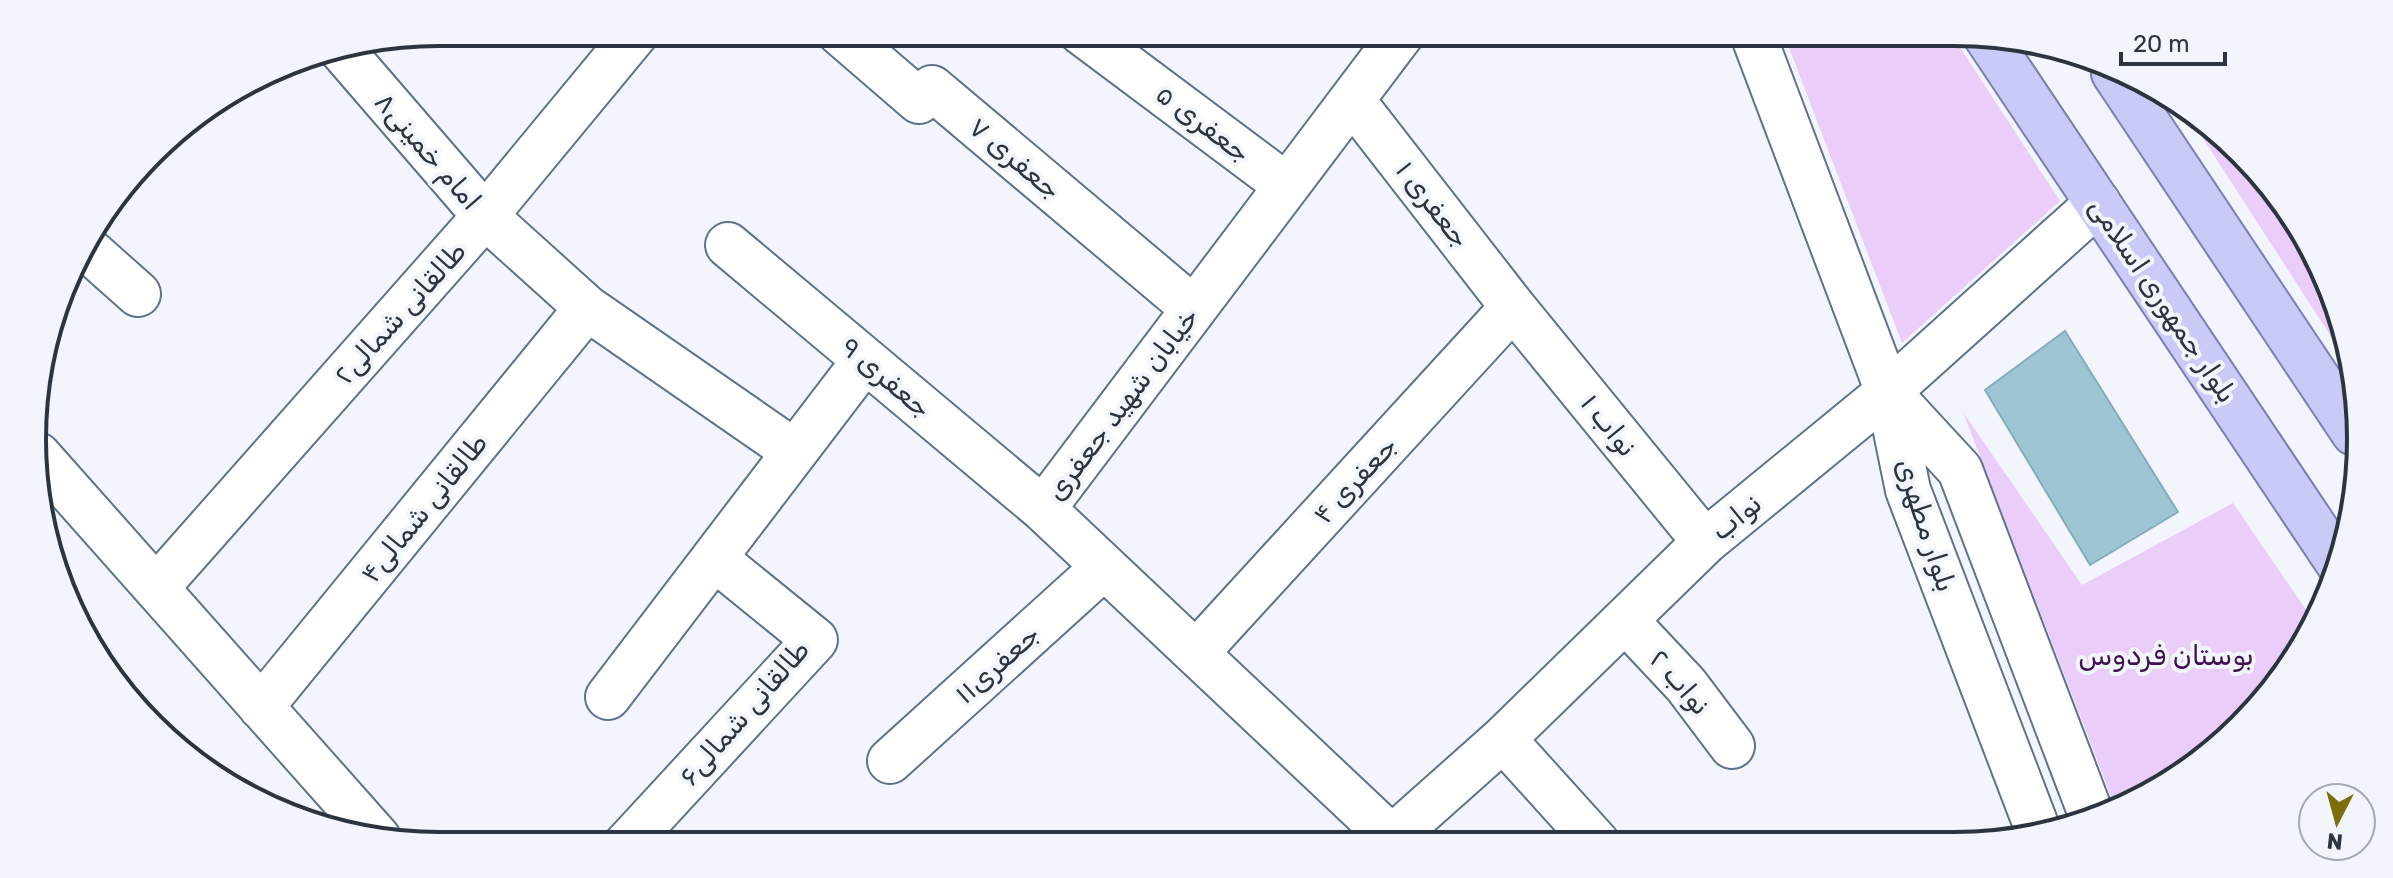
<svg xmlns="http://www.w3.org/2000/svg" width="2393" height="878" font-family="Rubik,Vazirmatn,sans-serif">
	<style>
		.green { fill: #ebcdfa }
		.building { fill: #9ec5d3; stroke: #86acb9; stroke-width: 2 }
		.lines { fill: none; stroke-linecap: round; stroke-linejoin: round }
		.minor-casing { stroke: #5e738b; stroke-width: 48 }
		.major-casing { stroke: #7b7eb3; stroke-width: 48 }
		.minor { stroke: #fff; stroke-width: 44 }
		.major { stroke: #cacaf7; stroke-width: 44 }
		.labels { text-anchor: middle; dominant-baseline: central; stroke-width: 8; stroke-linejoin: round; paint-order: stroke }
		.street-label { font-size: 28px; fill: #2c353f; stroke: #f2f6fc }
		.park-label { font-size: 28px; fill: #3e124f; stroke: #f2f6fc }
		.rim { fill: none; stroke: #2c353f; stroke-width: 4 }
	</style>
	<rect width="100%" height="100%" fill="#f2f6fc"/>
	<path class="green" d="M1783,32H1950L2060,201L1902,343Z
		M2182,106L2202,116L2307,236L2352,369Z
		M1963,412L2082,585L2233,503L2315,623L2306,643L2223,745L2134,804L2116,809Z"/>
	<path class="building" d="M2065,331L2178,512L2090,565L1985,390Z"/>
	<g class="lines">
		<g class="minor-casing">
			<path id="minor" d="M839,32L919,101L932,88L1193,308
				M1081,32L1287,186
				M1752,32L1888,392L1908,490L2039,833
				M340,48L485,216L587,308L795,452
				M1352,100L1513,307L1705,542
				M83,245L138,294
				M728,245L1043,509L1392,838
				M1888,392L1960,470L2092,817
				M38,455L378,838
				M1043,509L1403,32
				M156,588L485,216L637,32
				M1625,620L1686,685L1732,746
				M1196,653L1513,307
				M608,697L865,360
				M261,707L587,308
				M1503,739L1597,843
				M890,761L1104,567
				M1385,844L1503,739L1705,542L1888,392L2098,203
				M625,846L815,640L714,558"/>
		</g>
		<g class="major-casing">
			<path id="major" d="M1986,36L2339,564
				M2114,73L2354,433"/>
		</g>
		<use href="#minor" class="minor"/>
		<use href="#major" class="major"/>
	</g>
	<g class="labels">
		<g class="street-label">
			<text transform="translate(1203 123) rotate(37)">جعفری ۵</text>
			<text transform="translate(428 151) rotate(49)">امام خمینی۸</text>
			<text transform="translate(1015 158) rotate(40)">جعفری ۷</text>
			<text transform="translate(1433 204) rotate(52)">جعفری ۱</text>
			<text transform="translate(2163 300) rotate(56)">بلوار جمهوری اسلامی</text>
			<text transform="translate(400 313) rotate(-48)">طالقانی شمالی۲</text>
			<text transform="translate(886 377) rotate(40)">جعفری ۹</text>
			<text transform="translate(1122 404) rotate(-53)">خیابان شهید جعفری</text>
			<text transform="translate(1609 425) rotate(51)">نواب ۱</text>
			<text transform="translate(1355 480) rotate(-47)">جعفری ۴</text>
			<text transform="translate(424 508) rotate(-51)">طالقانی شمالی۴</text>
			<text transform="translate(1736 517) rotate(-39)">نواب</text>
			<text transform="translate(1926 525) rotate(72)">بلوار مطهری</text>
			<text transform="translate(997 664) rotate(-42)">جعفری۱۱</text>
			<text transform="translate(1680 682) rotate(49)">نواب ۲</text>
			<text transform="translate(744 713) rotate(-49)">طالقانی شمالی۶</text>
		</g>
		<g class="park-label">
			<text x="2166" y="655">بوستان فردوس</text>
		</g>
	</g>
	<path d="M0 0H2393V878H0ZM439 46H1954A393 393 0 0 1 2347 439V439A393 393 0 0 1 1954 832H439A393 393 0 0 1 46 439V439A393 393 0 0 1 439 46Z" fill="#f2f6fc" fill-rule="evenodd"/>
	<path class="rim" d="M439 46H1954A393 393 0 0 1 2347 439V439A393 393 0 0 1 1954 832H439A393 393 0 0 1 46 439V439A393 393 0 0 1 439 46Z"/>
	<g transform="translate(2337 822) rotate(186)"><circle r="38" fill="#f2f6fc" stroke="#a3a9b0" stroke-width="2"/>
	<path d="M0-6L14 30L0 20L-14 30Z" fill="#7d6e0a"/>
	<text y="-12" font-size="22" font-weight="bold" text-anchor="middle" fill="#2c353f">N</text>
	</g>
	<path d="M2121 52v12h104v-12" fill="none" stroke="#2c353f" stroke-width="4"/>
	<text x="2133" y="52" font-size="24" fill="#2c353f" stroke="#f2f6fc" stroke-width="6" paint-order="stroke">20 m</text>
</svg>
